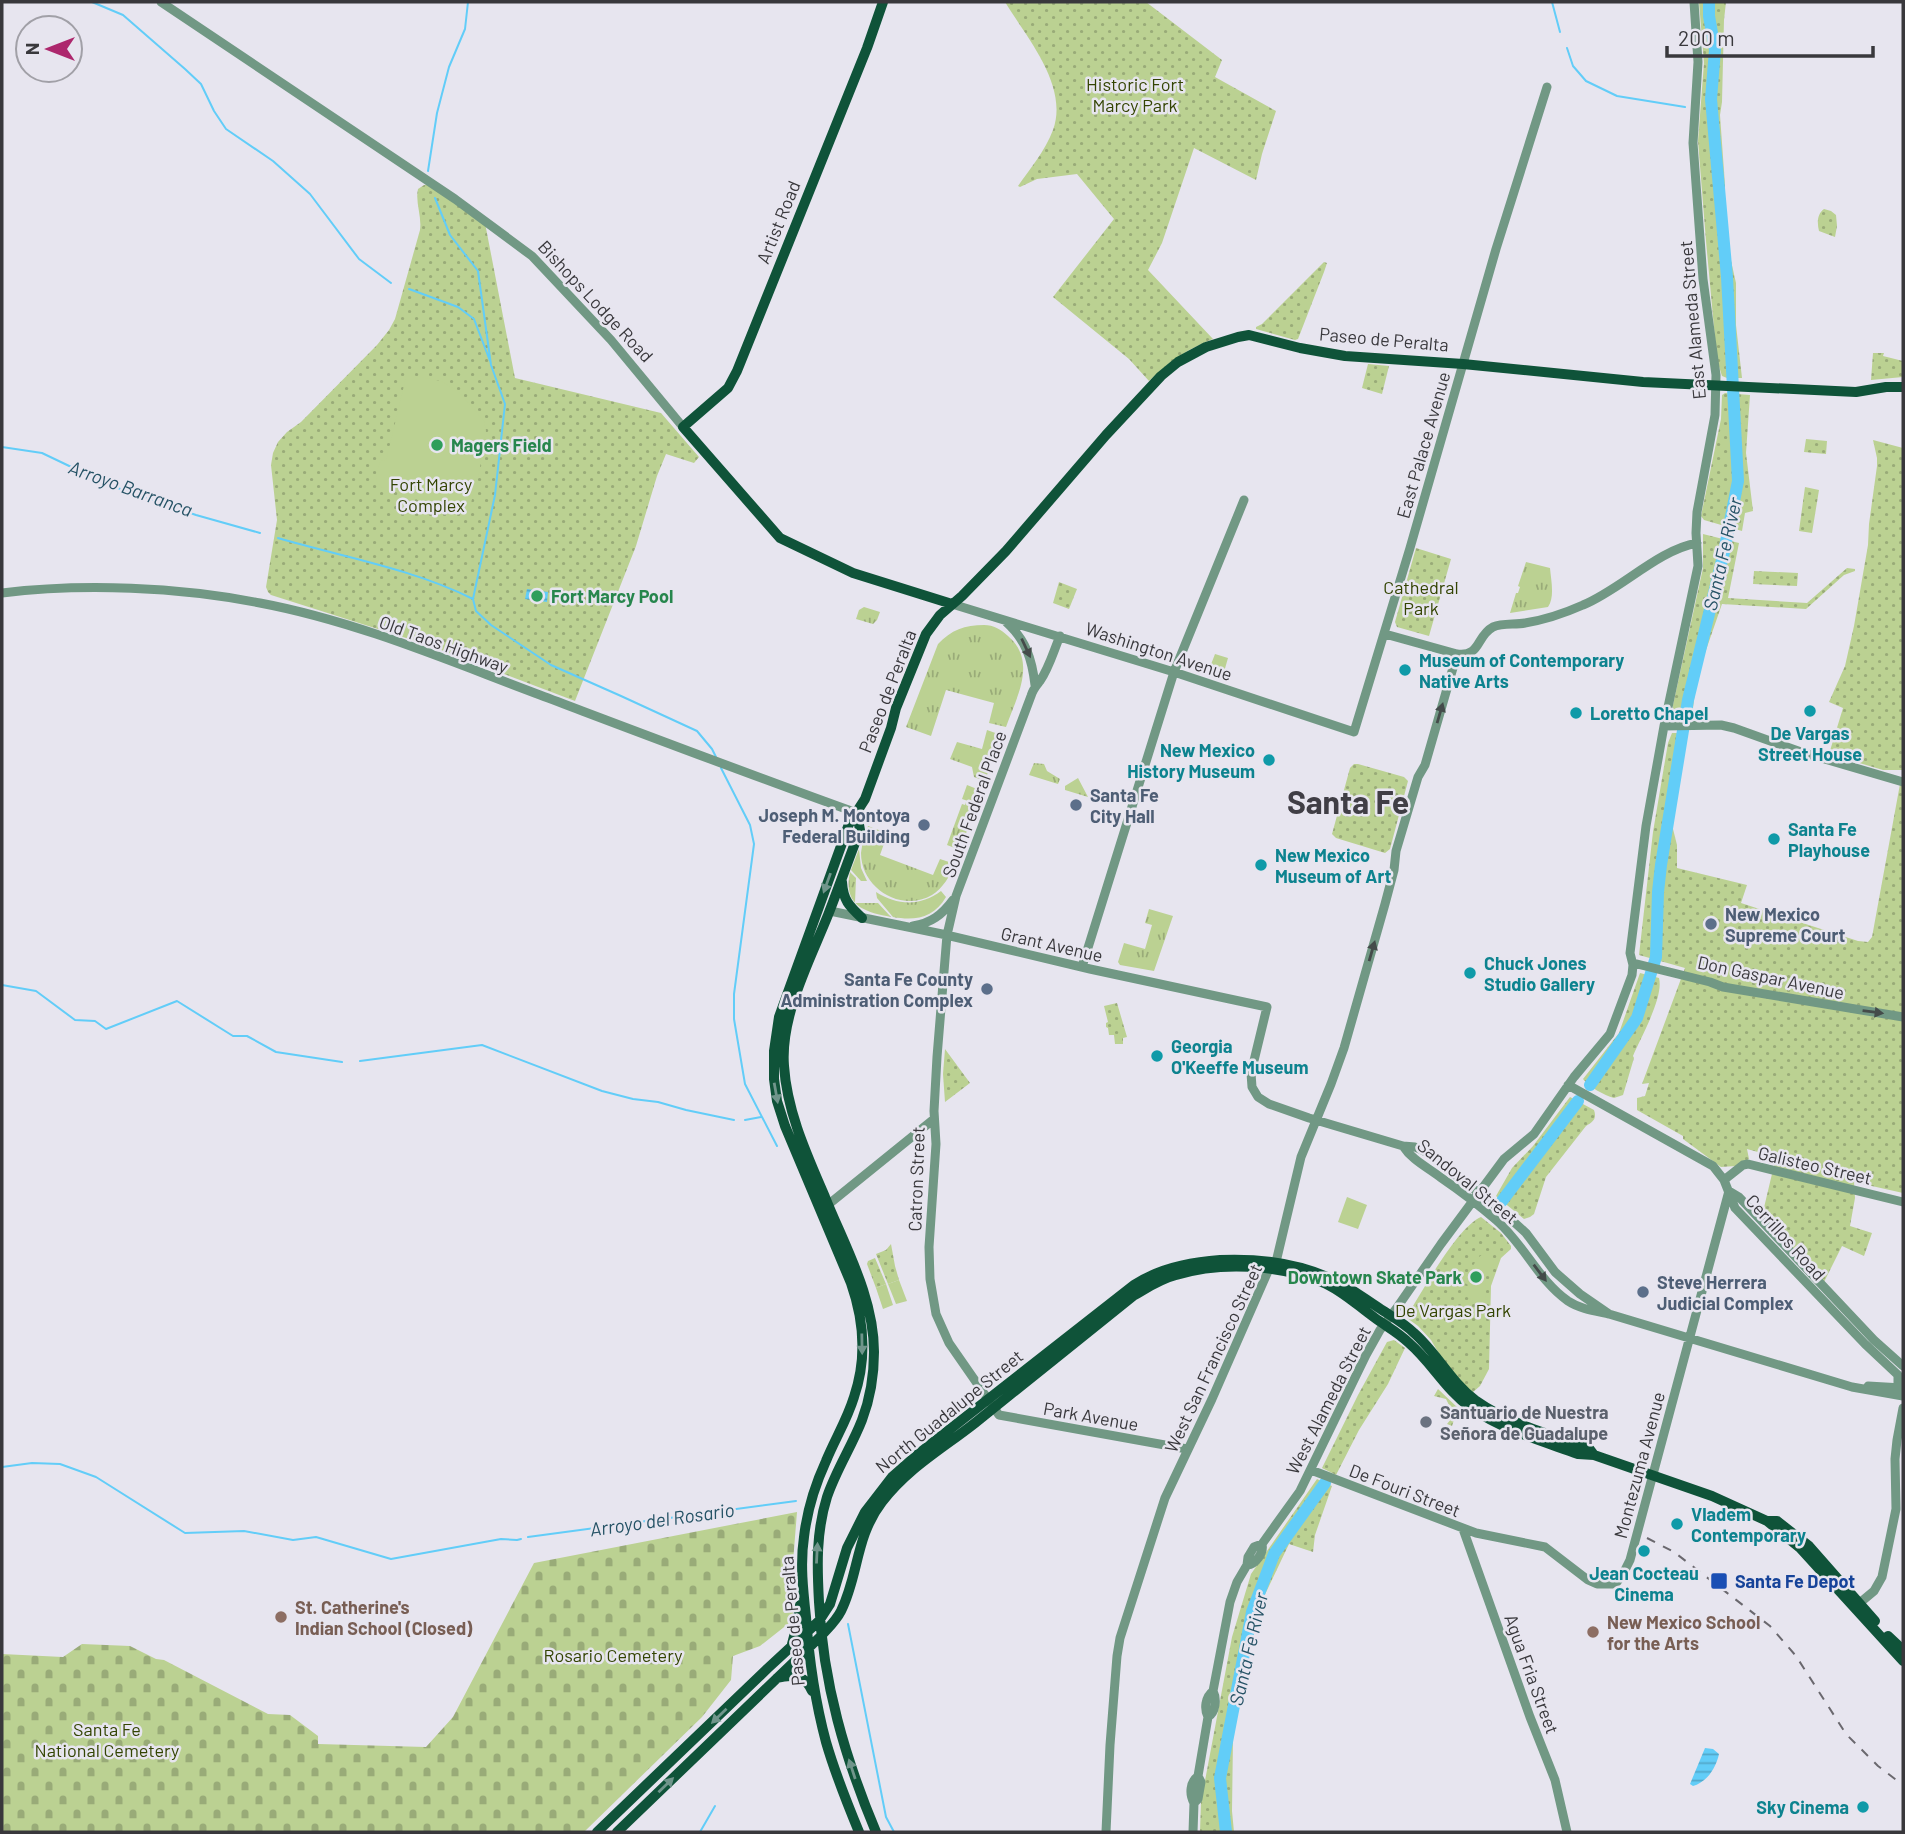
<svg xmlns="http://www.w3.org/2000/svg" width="1905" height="1834" font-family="Barlow,sans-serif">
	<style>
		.grass { fill: url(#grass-tufts) }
		.cemetery { fill: url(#cemetery-stones) }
		.park { fill: url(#park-dots) }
		.pitch { fill: #bbd192 }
		.water { fill: url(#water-rules) }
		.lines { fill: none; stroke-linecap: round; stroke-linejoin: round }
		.stream { stroke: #62cdf8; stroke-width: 2 }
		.river { stroke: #62cdf8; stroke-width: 12 }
		.minor { stroke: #719884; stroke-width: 9 }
		.major { stroke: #0f5339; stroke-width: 10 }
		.rail { stroke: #6a686e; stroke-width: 2; stroke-dasharray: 9 9; stroke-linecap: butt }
		.oneway { fill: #444b4a }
		.oneway2 { fill: #70958b }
		.leisure-dot { fill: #2e9e5b; stroke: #e7e5ef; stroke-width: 2.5 }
		.culture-dot { fill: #0f9aa8; stroke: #e7e5ef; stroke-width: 2.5 }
		.service-dot { fill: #5c6f8a; stroke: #e7e5ef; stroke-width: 2.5 }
		.worship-dot { fill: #6b7280; stroke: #e7e5ef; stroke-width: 2.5 }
		.transit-dot { fill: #1a4fb4; stroke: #e7e5ef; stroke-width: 2.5 }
		.education-dot { fill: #8d6e63; stroke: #e7e5ef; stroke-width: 2.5 }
		.labels { text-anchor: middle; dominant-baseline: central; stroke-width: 5; stroke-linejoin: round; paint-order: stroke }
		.park-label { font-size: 18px; fill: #334402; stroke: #e7e5ef }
		.street-label { font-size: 18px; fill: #39383c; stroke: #e7e5ef }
		.leisure-label { font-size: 18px; font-weight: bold; fill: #27864d; stroke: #e7e5ef; text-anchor: start }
		.culture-label { font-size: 18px; font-weight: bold; fill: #0d838f; stroke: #e7e5ef; text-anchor: start }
		.service-label { font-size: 18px; font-weight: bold; fill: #4e5e75; stroke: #e7e5ef; text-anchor: start }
		.worship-label { font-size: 18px; font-weight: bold; fill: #5b616d; stroke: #e7e5ef; text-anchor: start }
		.transit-label { font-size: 18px; font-weight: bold; fill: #164399; stroke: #e7e5ef; text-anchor: start }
		.education-label { font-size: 18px; font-weight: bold; fill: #785e54; stroke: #e7e5ef; text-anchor: start }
		.water-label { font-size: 19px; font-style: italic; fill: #255265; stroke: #e7e5ef }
		.town-label { font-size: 32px; font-weight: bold; fill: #403e45; stroke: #e7e5ef }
	</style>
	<defs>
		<pattern id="grass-tufts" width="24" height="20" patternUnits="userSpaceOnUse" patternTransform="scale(1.75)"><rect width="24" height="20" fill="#bbd192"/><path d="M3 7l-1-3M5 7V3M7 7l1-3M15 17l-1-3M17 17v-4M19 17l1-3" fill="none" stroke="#99ab78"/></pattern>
		<pattern id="cemetery-stones" width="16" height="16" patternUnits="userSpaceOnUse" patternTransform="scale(1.75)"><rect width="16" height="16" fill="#bbd192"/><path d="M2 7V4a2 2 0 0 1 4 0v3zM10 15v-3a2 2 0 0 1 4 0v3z" fill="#99ab78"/></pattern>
		<pattern id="park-dots" width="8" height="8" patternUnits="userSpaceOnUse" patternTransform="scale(1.75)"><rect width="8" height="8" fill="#bbd192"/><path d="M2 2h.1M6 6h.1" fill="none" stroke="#99ab78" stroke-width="1.8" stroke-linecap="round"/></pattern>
		<pattern id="water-rules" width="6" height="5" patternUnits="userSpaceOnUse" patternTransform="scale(1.75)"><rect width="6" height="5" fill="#62cdf8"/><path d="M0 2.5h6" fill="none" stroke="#52a7ca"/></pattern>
	</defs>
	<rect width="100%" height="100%" fill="#e7e5ef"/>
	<path class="grass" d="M1526,562L1550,568C1551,580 1555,597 1548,607L1510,613L1516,593H1518L1520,587L1518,586Z
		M864,607L880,612L877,620L873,624L856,619L859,610Z
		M984,625C994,625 1000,629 1008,636C1038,662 1016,698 1006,727L989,723L994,703L946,690L931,736L906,727L938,644C951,630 965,625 984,625Z
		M1215,654L1228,658L1224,672L1210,667Z
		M987,730L1001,735L985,781L974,777L972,767L950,759L957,742L982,749Z
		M1034,763L1044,764L1047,771L1060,779L1058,784L1029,775Z
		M1078,778L1088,797L1065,790V786Z
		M967,785L982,791L977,804L962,799Z
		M966,802L976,806L960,850L947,845L962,804L965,805Z
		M868,826L884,832L883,835L886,838L880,855L933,875L940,859L955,864C950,876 943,888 932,895C901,913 861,888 861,853C862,843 865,835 868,826Z
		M859,849L861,868L867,881H861L851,870Z
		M850,872L856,878L855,903H878L891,917C863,912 843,905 850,872Z
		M941,891L946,897C934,918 915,921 893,917L877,898L876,892C898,906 921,906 941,891Z
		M1149,909L1173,916L1154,971L1120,965L1118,962L1124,943L1145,949L1152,925L1145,923Z"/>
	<path class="cemetery" d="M797,1512L793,1562V1620L760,1646L733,1656L731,1680L702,1717L584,1832H2V1654L63,1657L82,1644L130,1646L156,1659L164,1660L268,1714L290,1715L318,1736V1744L426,1747L453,1717L534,1563Z"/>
	<path class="park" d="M1005,2H1146L1222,60L1215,77L1276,111L1262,154L1256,180L1194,148L1162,243L1148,270L1213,339C1185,350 1171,361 1149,381L1129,359L1053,297L1114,219L1077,174L1037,179L1020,187L1018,186C1030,169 1045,151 1053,130C1069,86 1027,38 1005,2Z
		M1699,2H1726L1724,20L1722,102L1720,115L1725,185V234L1736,283V325L1742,378H1727L1722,376L1717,360L1706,241L1698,141L1704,63Z
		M424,185H429L485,223L515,378L661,413L699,457L694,463L666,454L657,476L636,546L575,701L428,645L271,595L268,592L266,587L277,520L271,465L273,453L278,442L287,432L301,422L377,345L389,330L395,319L420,230C422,216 415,202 418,189Z
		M1824,209L1831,211L1836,215L1837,226L1835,237L1819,231C1817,223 1817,214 1824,209Z
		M1324,262L1327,263L1324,272L1298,339L1295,340L1256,329V327L1262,324Z
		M1873,353H1884L1883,356L1903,361V377L1871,380Z
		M1368,364L1389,366L1382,394L1362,388Z
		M1725,393L1750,395L1746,453L1753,511L1745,513L1742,531L1704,520L1701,516L1721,419L1722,395Z
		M1806,439L1827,441L1826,454L1804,452Z
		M1873,440L1903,448V770H1883L1829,754L1843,708L1829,702L1845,666L1854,626L1868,545L1869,524L1877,466V458Z
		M1805,487L1819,490L1812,533L1799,531Z
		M1703,534L1739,543L1728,598L1807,603L1847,568L1855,569V571L1844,575L1806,609L1722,604L1697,676L1692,716L1677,717L1673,715V705L1703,568Z
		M1416,548L1451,559L1429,636L1397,627L1395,622Z
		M1754,571L1798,573L1797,586L1753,584Z
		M1059,582L1077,589L1069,609L1053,603Z
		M1672,733H1688L1671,821L1677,845V868L1747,885L1741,903L1858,941L1868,942L1872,937L1900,784H1903V1193L1854,1182L1855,1198L1850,1226L1872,1233L1864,1256L1842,1246L1824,1282L1762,1216L1776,1157L1747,1149L1749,1159L1736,1166L1721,1167L1683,1139V1136L1637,1110V1098L1645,1096L1649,1083L1642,1084L1685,968L1639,955L1653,832L1668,743Z
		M1358,764L1404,777L1408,781L1390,849L1385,853L1336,838L1332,834L1350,768L1354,764Z
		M1640,973L1659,978C1664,997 1641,1037 1633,1056L1634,1058L1623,1095L1614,1098C1604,1095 1589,1087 1583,1079L1619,1033Z
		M1117,1003L1127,1037L1123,1038V1044H1115L1114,1035H1109L1108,1028L1106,1027V1023L1108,1022L1104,1006Z
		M945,1049L970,1083L945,1102L943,1074Z
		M1570,1097L1594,1110C1597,1119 1593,1122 1586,1126L1546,1177L1534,1214L1530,1217L1524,1219L1496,1196L1512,1168L1533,1146Z
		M1481,1217L1501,1233L1511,1246V1249L1501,1258L1491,1286L1489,1369L1480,1386L1473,1392L1469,1391L1448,1369L1431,1340L1418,1326L1407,1318V1316C1422,1292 1457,1227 1481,1217Z
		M891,1244L895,1266L899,1280L888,1284L876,1254L886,1250Z
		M875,1258L886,1284L876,1288L867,1264L868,1261Z
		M1394,1340L1405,1348L1388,1384L1359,1430L1336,1475L1322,1468L1358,1395L1387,1342Z
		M1438,1389L1458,1408L1452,1426L1447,1424L1451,1419V1416L1449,1414V1405L1446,1399L1434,1396Z
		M1317,1479L1332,1486L1315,1535L1313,1552L1289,1544L1259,1607L1233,1738L1232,1811L1234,1832H1200L1201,1802L1232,1637L1251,1574Z"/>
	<path class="pitch" d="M406,377H420L441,381L458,391L484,421L486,431L479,473L468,514L428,507L413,497L396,490L393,494C373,484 373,480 381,460L386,461Z
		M1347,1197L1367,1205L1358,1229L1338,1222Z
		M1484,1253L1491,1254L1494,1263L1486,1275L1485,1301H1473L1462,1293L1468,1285L1462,1281L1479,1257Z
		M899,1280L907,1301L896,1304L888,1284Z
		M886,1284L893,1305L883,1309L876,1288Z"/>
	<path class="water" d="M527,589L548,592L547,602L525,599Z
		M1705,1748L1713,1749L1719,1754C1716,1768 1707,1782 1693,1786L1690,1784Z"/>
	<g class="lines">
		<path class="stream" d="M92,2L123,15L185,69L201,84L214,111L226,129L273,161L310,194L359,259L391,283
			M1552,2L1560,32
			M1567,48L1573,66L1586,81L1617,96L1685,107
			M428,171L437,113L449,67L465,29L468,2
			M435,198L450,235L478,271L491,365L505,404L495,495L473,599L476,611L491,625L551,665L621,696L697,731L712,749L716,757
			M409,289L458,307L474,319L490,361
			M2,447L42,453L109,485L196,515L260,533
			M278,538C343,557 413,569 473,599
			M721,768L750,825L754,844L734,994V1019L745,1084L777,1146
			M2,985L36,991L75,1020L95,1021L106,1029L177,1001L233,1036H247L276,1052L342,1062
			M360,1061L482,1045L602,1091L633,1099L658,1102L686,1110L734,1120
			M745,1120L761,1117
			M2,1467L32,1463L60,1464L96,1477L185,1533L244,1531L293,1540L316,1537L391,1559L501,1539L517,1540L521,1539
			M528,1537L796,1501
			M848,1624L886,1817L894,1832
			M700,1832L715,1806"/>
		<path class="river" d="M1590,1085L1637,1018L1656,957L1658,892L1661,865L1688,700L1724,552L1738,481L1727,277L1711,99L1715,50L1709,16V2
			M1502,1201L1578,1101
			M1226,1832L1220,1778L1252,1612L1274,1554L1325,1483"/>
		<path class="minor" d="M161,2L455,199L532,256L611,340L683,427
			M2,593C83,583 179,587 260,603C356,621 449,661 540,695C646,735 751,775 857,813
			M952,604L1174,672L1354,732L1410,548L1496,249L1547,87
			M1006,622C1026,640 1032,659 1035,685
			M1385,634L1457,654C1481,657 1476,636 1493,627C1503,623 1515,625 1525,623C1544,620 1565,613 1583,605C1620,590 1658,550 1697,543
			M1060,636C1054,650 1049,668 1040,681C1036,686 1033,689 1031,696L956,896L947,935L937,1057L934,1111L936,1144L929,1247L930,1279L936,1314L949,1343L999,1415L1187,1449
			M1664,726L1721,725L1734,728L1801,752L1903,782
			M830,911L942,934L1090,969L1267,1007L1251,1073L1252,1087L1258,1097L1269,1104L1309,1118L1403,1146L1415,1147L1426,1152L1503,1212L1526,1233L1555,1272L1580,1294L1609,1314
			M913,926C931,923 942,915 953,900
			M1633,963L1710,982L1723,987L1903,1017
			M1082,967L1174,672L1244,500
			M1568,1085L1713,1166L1724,1180L1735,1208L1865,1344L1898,1375V1387
			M1403,1146C1412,1160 1427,1167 1440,1177C1459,1190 1479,1205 1496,1220C1524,1244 1538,1280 1568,1301C1580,1309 1595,1311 1609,1314L1852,1387L1903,1396
			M1724,1180L1743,1165L1748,1164L1903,1202
			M1729,1191L1739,1197L1874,1340L1903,1366
			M824,1208L934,1119
			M1868,1386L1902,1388
			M1311,1470L1476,1533L1545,1547L1588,1580L1597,1584H1612L1617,1582L1624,1572L1630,1560L1729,1191
			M1463,1529L1530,1717L1555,1780L1567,1832
			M1247,1565C1256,1564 1264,1553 1262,1544L1300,1491L1366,1355L1380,1330L1396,1309L1441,1244L1504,1159L1534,1134L1574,1077L1610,1034L1632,975L1633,965L1630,953L1646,826L1664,726L1698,566L1696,533L1697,512L1715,415L1716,375L1703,279L1693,143L1698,62L1694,2
			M1856,1606L1874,1591L1882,1577L1896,1509L1895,1459L1897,1440L1903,1408
			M1208,1717C1216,1712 1217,1699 1213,1691L1230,1602L1237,1582L1247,1565L1248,1557L1254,1547L1262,1544
			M1194,1803C1189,1794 1190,1782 1198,1776
			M1106,1832L1110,1745L1117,1656L1120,1638L1165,1498L1212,1399L1269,1269L1276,1262L1301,1157L1331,1084L1344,1048L1385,904L1394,870L1396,851L1418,777L1425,765L1457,654
			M1193,1832L1194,1803L1198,1799L1201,1782L1198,1776L1208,1717C1204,1709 1205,1697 1213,1691"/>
		<path class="major" d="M883,2L867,48L737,371L728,388L683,427L780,538L853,573L952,604
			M857,813L860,830C849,858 839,887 828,915C810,960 780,1016 784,1066C787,1112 807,1155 825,1197C845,1247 874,1297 874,1352C874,1375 870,1399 862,1420C852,1446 836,1470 827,1497C816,1532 817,1566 819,1602C823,1683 845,1758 876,1832
			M842,882C843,900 849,906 862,918
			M1767,1521H1777L1809,1546L1875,1621
			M1888,1636L1903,1650
			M792,1644L797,1625L800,1605
			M777,1678C793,1674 805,1675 812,1691
			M597,1832L768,1668L819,1621L830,1604L847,1548L865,1512L892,1477L917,1455L1134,1285C1160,1268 1190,1262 1220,1260C1264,1258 1305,1264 1344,1285C1356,1292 1368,1301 1379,1308C1391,1316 1404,1323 1414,1333C1437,1353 1450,1381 1475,1400C1507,1423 1550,1435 1588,1447L1594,1455
			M617,1832L821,1636C828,1628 836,1621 841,1611C859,1575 855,1537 882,1502C908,1468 942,1449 975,1423C1028,1381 1080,1338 1133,1296C1147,1288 1160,1279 1176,1275C1222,1261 1278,1265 1322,1282C1342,1290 1358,1306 1375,1318C1386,1326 1399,1333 1409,1343C1432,1363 1446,1390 1471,1408C1503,1430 1542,1441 1578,1454L1594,1455L1712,1496L1767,1521L1800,1548L1903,1661
			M859,1832C847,1803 835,1773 826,1742C815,1701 809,1659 806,1617C803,1590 800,1563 804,1537C807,1511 815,1485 826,1461C835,1439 847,1420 854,1397C867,1359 864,1320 851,1283L785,1126L777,1101L774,1079V1051L779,1017L849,824L865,799L891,728L896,708L926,634L940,615L962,596L1006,551L1106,435L1161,376L1178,362L1206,347L1238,337L1249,335L1300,348L1345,356L1463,364L1643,382L1856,392L1886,387H1903"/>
		<path class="rail" d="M1647,1538L1674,1552L1770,1626L1796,1656L1846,1734L1878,1766L1903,1785"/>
	</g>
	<defs><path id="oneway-solid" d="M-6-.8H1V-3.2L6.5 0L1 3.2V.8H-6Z" transform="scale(1.75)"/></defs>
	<g class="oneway">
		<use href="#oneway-solid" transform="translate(1026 648) rotate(65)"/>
		<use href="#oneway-solid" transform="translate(1440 713) rotate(-74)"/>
		<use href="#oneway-solid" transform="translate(1372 951) rotate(-74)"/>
		<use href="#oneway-solid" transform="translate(1873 1012) rotate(7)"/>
		<use href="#oneway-solid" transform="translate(1540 1273) rotate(53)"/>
	</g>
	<g class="oneway2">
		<use href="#oneway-solid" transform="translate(827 883) rotate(110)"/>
		<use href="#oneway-solid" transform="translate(776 1093) rotate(80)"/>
		<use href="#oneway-solid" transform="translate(862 1344) rotate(89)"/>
		<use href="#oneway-solid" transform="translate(817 1553) rotate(-87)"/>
		<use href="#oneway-solid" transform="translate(719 1716) rotate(136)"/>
		<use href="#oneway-solid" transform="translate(852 1769) rotate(-108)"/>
		<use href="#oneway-solid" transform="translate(666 1785) rotate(-44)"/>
	</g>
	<g class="leisure-dot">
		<circle cx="437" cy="445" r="7"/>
		<circle cx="537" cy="596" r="7"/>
		<circle cx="1476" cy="1277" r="7"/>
	</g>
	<g class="culture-dot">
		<circle cx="1405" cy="670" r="7"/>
		<circle cx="1810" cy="711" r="7"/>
		<circle cx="1576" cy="713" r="7"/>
		<circle cx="1269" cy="760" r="7"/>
		<circle cx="1774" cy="839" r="7"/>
		<circle cx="1261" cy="865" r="7"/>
		<circle cx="1470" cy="973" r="7"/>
		<circle cx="1157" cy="1056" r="7"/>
		<circle cx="1677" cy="1524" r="7"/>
		<circle cx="1644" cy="1551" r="7"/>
		<circle cx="1863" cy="1807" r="7"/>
	</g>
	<g class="service-dot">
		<circle cx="1076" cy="805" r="7"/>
		<circle cx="924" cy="825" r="7"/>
		<circle cx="1711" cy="924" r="7"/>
		<circle cx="987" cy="989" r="7"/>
		<circle cx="1643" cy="1292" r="7"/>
	</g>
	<circle class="worship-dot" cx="1426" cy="1422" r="7"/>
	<rect class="transit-dot" x="1710" y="1572" width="18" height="18" rx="3.5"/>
	<g class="education-dot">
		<circle cx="281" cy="1617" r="7"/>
		<circle cx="1593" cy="1632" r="7"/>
	</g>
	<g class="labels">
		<g class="park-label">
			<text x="1135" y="84">Historic Fort<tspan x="1135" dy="21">Marcy Park</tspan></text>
			<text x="431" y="484">Fort Marcy<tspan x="431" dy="21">Complex</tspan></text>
			<text x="1421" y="587">Cathedral<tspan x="1421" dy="21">Park</tspan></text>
			<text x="1453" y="1310">De Vargas Park</text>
			<text x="613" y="1655">Rosario Cemetery</text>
			<text x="107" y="1729">Santa Fe<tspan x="107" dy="21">National Cemetery</tspan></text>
		</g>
		<g class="street-label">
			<text transform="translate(778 222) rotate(-68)">Artist Road</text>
			<text transform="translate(596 301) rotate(47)">Bishops Lodge Road</text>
			<text transform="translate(1692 320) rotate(-95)">East Alameda Street</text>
			<text transform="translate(1384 339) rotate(5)">Paseo de Peralta</text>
			<text transform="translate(1423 445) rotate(-74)">East Palace Avenue</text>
			<text transform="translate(444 644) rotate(20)">Old Taos Highway</text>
			<text transform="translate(1159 651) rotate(18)">Washington Avenue</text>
			<text transform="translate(887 691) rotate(-69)">Paseo de Peralta</text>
			<text transform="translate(974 804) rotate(-70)">South Federal Place</text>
			<text transform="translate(1052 944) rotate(13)">Grant Avenue</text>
			<text transform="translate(1771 977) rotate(12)">Don Gaspar Avenue</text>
			<text transform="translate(1815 1165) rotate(13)">Galisteo Street</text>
			<text transform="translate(916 1179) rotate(-88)">Catron Street</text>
			<text transform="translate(1468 1181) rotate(39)">Sandoval Street</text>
			<text transform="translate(1786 1237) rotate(48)">Cerrillos Road</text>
			<text transform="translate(1213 1358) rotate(-65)">West San Francisco Street</text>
			<text transform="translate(1328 1400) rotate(-63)">West Alameda Street</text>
			<text transform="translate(949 1411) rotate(-39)">North Guadalupe Street</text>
			<text transform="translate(1091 1416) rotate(10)">Park Avenue</text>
			<text transform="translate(1639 1465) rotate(-75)">Montezuma Avenue</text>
			<text transform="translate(1405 1490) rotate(21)">De Fouri Street</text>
			<text transform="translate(792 1621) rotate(-95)">Paseo de Peralta</text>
			<text transform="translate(1532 1674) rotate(70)">Agua Fria Street</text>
		</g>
		<g class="leisure-label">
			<text x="451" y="445">Magers Field</text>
			<text x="551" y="596">Fort Marcy Pool</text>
			<text x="1462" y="1277" text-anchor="end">Downtown Skate Park</text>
		</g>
		<g class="culture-label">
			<text x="1419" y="660">Museum of Contemporary<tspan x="1419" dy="21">Native Arts</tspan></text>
			<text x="1590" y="713">Loretto Chapel</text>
			<text x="1810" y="733" text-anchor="middle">De Vargas<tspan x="1810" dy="21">Street House</tspan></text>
			<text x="1255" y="750" text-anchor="end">New Mexico<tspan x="1255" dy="21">History Museum</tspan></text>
			<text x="1788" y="829">Santa Fe<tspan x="1788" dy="21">Playhouse</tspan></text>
			<text x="1275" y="855">New Mexico<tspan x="1275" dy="21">Museum of Art</tspan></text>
			<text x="1484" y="963">Chuck Jones<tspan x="1484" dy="21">Studio Gallery</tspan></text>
			<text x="1171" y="1046">Georgia<tspan x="1171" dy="21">O'Keeffe Museum</tspan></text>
			<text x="1691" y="1514">Vladem<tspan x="1691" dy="21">Contemporary</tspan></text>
			<text x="1644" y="1573" text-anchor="middle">Jean Cocteau<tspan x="1644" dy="21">Cinema</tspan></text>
			<text x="1849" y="1807" text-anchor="end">Sky Cinema</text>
		</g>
		<g class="service-label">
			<text x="1090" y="795">Santa Fe<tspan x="1090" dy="21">City Hall</tspan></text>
			<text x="910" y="815" text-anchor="end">Joseph M. Montoya<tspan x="910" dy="21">Federal Building</tspan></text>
			<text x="1725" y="914">New Mexico<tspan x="1725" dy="21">Supreme Court</tspan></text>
			<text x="973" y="979" text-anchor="end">Santa Fe County<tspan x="973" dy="21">Administration Complex</tspan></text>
			<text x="1657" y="1282">Steve Herrera<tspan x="1657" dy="21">Judicial Complex</tspan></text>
		</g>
		<g class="worship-label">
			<text x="1440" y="1412">Santuario de Nuestra<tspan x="1440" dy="21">Señora de Guadalupe</tspan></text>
		</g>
		<g class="transit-label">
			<text x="1735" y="1581">Santa Fe Depot</text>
		</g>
		<g class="education-label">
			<text x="295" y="1607">St. Catherine's<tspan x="295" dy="21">Indian School (Closed)</tspan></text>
			<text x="1607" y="1622">New Mexico School<tspan x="1607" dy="21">for the Arts</tspan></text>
		</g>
		<g class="water-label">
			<text transform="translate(131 488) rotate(20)">Arroyo Barranca</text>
			<text transform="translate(1722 554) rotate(-77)">Santa Fe River</text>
			<text transform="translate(662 1519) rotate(-8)">Arroyo del Rosario</text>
			<text transform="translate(1248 1649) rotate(-77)">Santa Fe River</text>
		</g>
		<g class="town-label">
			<text x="1348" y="801">Santa Fe</text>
		</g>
	</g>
	<rect width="1905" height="1834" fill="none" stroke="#39383c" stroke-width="7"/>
	<g transform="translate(49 49) rotate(270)"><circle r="33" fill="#e7e5ef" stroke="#a1a0a7" stroke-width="2"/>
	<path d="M0-5L12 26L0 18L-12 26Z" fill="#ad276d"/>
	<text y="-10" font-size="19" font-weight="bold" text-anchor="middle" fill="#39383c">N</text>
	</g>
	<path d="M1667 46v10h206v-10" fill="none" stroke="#39383c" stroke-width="3.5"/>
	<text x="1678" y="46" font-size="21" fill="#39383c" stroke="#e7e5ef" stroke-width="5" paint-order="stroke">200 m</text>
</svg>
